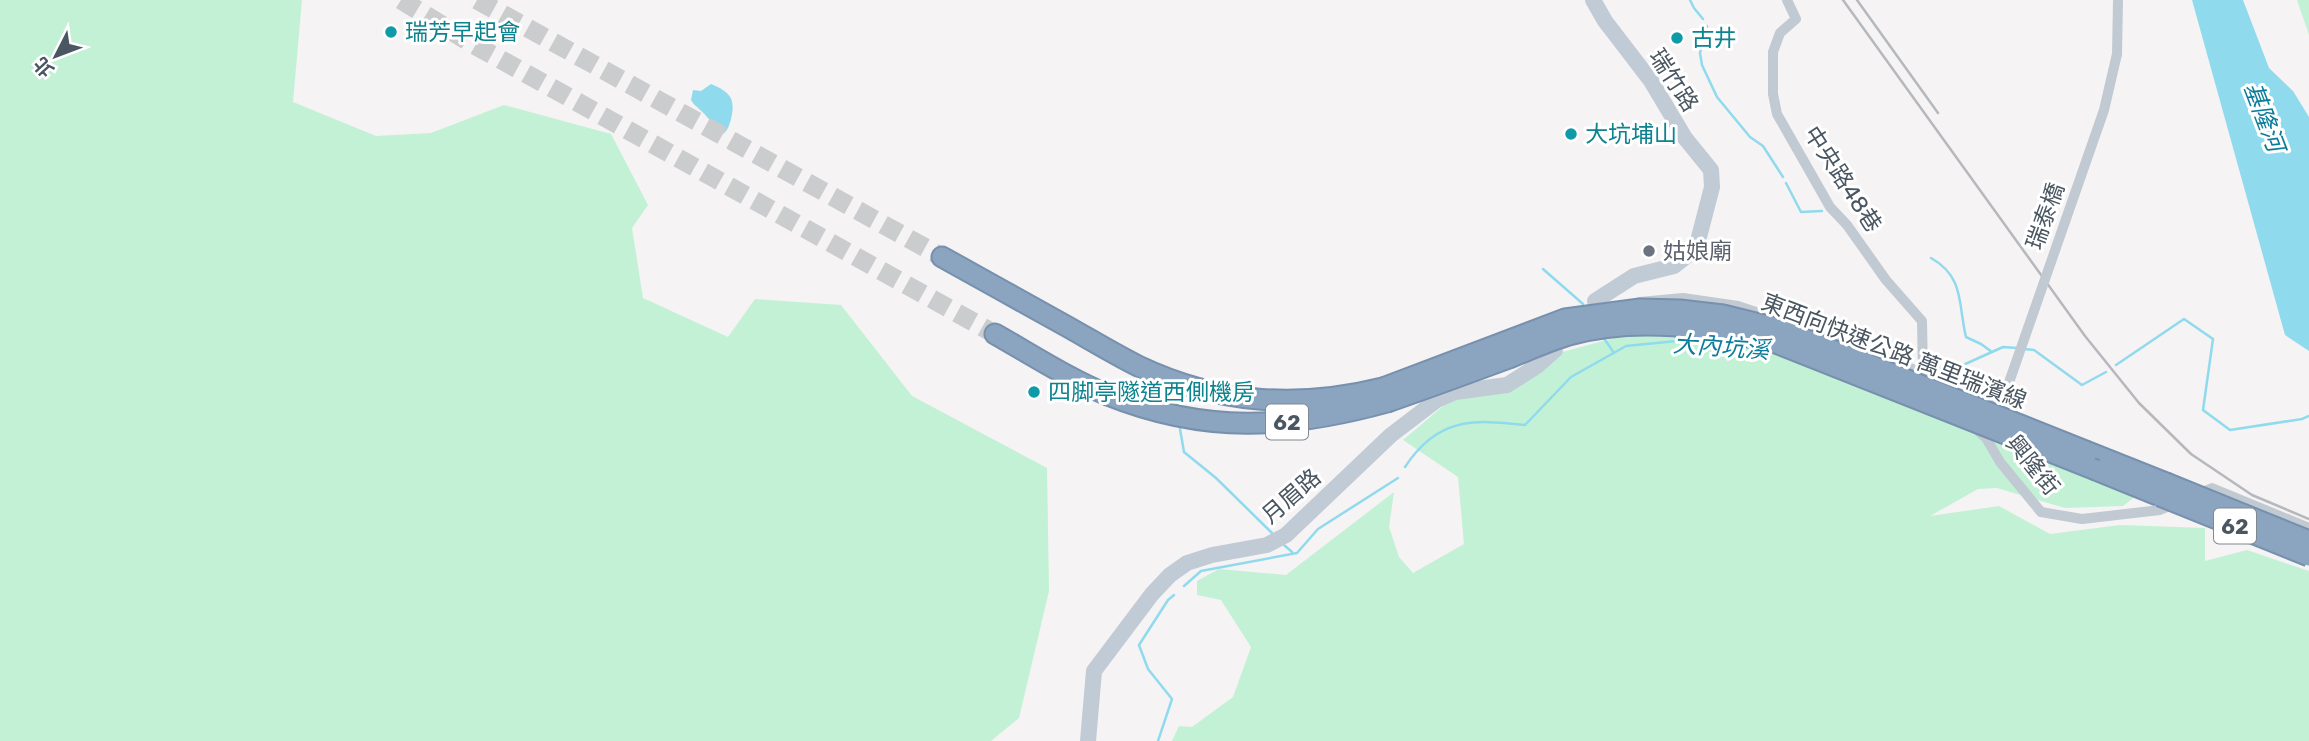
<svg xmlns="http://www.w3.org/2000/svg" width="2309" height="741" font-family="Rubik,'Noto Sans TC',sans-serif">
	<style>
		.green { fill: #c3f1d5 }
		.water { fill: #90daee }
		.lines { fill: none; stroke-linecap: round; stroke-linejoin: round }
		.stream { stroke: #90daee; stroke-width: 2.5 }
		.highway-tunnel { stroke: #caccce; stroke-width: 19; stroke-dasharray: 19 10; stroke-linecap: butt }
		.highway-casing { stroke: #7690ad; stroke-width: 23 }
		.street { stroke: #c1cad2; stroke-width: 10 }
		.secondary { stroke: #c1cbd6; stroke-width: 16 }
		.highway { stroke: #8ba5c1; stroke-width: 19 }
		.rail { stroke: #b5b8bd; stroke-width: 2.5 }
		.highway-bridge-casing { stroke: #7690ad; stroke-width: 23; stroke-linecap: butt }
		.street-bridge { stroke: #c1cad2; stroke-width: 10 }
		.highway-bridge { stroke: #8ba5c1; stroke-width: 19 }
		.culture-dot { fill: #0f9aa8; stroke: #fff; stroke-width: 2.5 }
		.worship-dot { fill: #6b7280; stroke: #fff; stroke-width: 2.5 }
		.labels { text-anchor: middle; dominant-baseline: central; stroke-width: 6; stroke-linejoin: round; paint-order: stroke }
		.shield { fill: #fff; stroke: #808990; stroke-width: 2 }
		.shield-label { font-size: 21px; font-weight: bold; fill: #4a5661 }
		.culture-label { font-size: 23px; fill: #0d838f; stroke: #fff; text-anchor: start }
		.street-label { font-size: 23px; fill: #4a5661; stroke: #fff }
		.worship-label { font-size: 23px; fill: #5b616d; stroke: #fff; text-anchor: start }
		.water-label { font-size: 24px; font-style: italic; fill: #0c7c9b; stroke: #fff }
	</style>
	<rect width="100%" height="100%" fill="#f5f3f3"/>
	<path class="green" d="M0,0H302L293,102L376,136L431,133L504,105L611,134L648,205L632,228L643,298L728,337L755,299L841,305L912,396L1047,468L1049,591L1019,718L991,741H0Z
		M2297,0H2309V35Z
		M1668,333H1704L1759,348L2136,496L2123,506L2065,508L1997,488L1978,489L1930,516L1999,506L2050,534L2120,525L2205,528V561L2247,550L2309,571V741H1172L1179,726L1192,727L1233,697L1251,647L1221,600L1197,595V581L1219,569L1286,575L1394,492L1389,527L1399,557L1413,573L1464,544L1458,477L1403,440L1455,396L1508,390L1555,354L1614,338Z"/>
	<path class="water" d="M2192,0H2243L2269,68L2293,91L2309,117V351L2285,335Z
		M711,84C730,92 736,98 731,119C729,126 728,130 723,134C715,129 713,123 707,117C702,110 695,107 691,100L693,90L701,91Z"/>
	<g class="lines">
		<path class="stream" d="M1690,0L1694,8L1703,19
			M1707,26L1700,53L1702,65L1717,97L1750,137L1763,146L1783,177
			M1786,183L1801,212L1822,211
			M1931,258C1965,277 1958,305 1966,337L1981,344L1992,352
			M1543,269L1583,304
			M1603,337L1614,353
			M2024,349L2034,350L2082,385L2106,372
			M2116,365L2184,319L2213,339L2203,410L2230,430L2302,419L2309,416
			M1931,368L1952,370L2003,347L2017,348
			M1180,429L1184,452L1216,478L1272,533
			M1405,467C1437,418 1472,419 1525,425L1571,377L1626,346L1687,340L1754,348
			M1284,545L1292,552
			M1184,586L1201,571L1297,553L1318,529L1398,478
			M1158,741L1172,699L1148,669L1139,645L1168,600L1174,595"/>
		<path class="highway-tunnel" d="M401,0L471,43L995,334
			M477,0L942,257"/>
		<g class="highway-casing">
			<path id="highway" d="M942,257C984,280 1026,304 1068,327C1091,340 1114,354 1138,366C1218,404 1298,409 1383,388
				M995,334C1032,355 1069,379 1108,395C1205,434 1289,429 1387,402
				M2088,452L2166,483
				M2096,470L2160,496"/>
		</g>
		<path class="street" d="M1787,0L1796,19L1780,33L1773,52V94L1777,114L1830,207L1847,225L1886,280L1922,321L1923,373
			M2117,54L2118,0
			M1640,302L1683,298L1738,306L1810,330L1923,373L1937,388
			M1978,408L1988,406L2000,397
			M1975,428L1986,438L2000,462L2041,512L2082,519L2160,510L2177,503
			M2195,495L2212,488L2309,528"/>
		<path class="secondary" d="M1593,0L1605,21L1651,81L1685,138L1711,170L1712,187L1698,241L1688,255L1674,266L1634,276L1595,301
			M1088,741L1094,671L1152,594L1170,575L1187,563L1212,555L1267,545L1286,535L1391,435L1437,400L1455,392L1507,385L1537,366L1555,350"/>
		<use href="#highway" class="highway"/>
		<path class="rail" d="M1843,0L2085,336L2139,403L2191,454L2252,495L2309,519
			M1857,0L1938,113"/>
		<g class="highway-bridge-casing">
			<path id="highway-bridge" d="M1383,388L1565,319L1640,309L1680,310L1723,315L1780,329L2088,452
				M1387,402C1428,388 1468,373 1509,358C1529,350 1549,341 1569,335C1637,316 1709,327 1776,343L2096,470
				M2166,483L2309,541
				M2160,496L2309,556"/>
		</g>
		<path class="street-bridge" d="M2006,391L2104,110L2117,54"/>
		<use href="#highway-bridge" class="highway-bridge"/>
	</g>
	<g class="culture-dot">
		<circle cx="391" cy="32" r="7"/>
		<circle cx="1677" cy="38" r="7"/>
		<circle cx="1571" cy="134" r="7"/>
		<circle cx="1034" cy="392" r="7"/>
	</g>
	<circle class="worship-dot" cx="1649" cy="251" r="7"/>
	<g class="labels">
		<g class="shield">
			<rect x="1266" y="404.5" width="42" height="35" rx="5"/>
			<rect x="2214" y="508.5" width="42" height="35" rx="5"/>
		</g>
		<g class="shield-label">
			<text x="1287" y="422">62</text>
			<text x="2235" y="526">62</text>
		</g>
		<g class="culture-label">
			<text x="405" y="32">瑞芳早起會</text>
			<text x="1691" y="38">古井</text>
			<text x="1585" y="134">大坑埔山</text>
			<text x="1048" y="392">四脚亭隧道西側機房</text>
		</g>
		<g class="street-label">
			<text transform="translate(1674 80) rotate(57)">瑞竹路</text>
			<text transform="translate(1843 179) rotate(57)">中央路48巷</text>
			<text transform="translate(2045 216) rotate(-70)">瑞泰橋</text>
			<text transform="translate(1894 351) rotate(21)">東西向快速公路 萬里瑞濱線</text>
			<text transform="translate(2033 465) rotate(51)">興隆街</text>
			<text transform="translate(1291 496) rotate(-41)">月眉路</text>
		</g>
		<g class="worship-label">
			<text x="1663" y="251">姑娘廟</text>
		</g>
		<g class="water-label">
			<text transform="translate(2264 117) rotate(69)">基隆河</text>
			<text transform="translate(1721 347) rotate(4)">大內坑溪</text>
		</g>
	</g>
	<g transform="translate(56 56) rotate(228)" stroke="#ffffff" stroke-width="5" paint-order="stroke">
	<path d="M0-5L12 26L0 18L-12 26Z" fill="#4a5661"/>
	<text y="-10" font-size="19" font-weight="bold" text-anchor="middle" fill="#4a5661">北</text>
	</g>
</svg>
